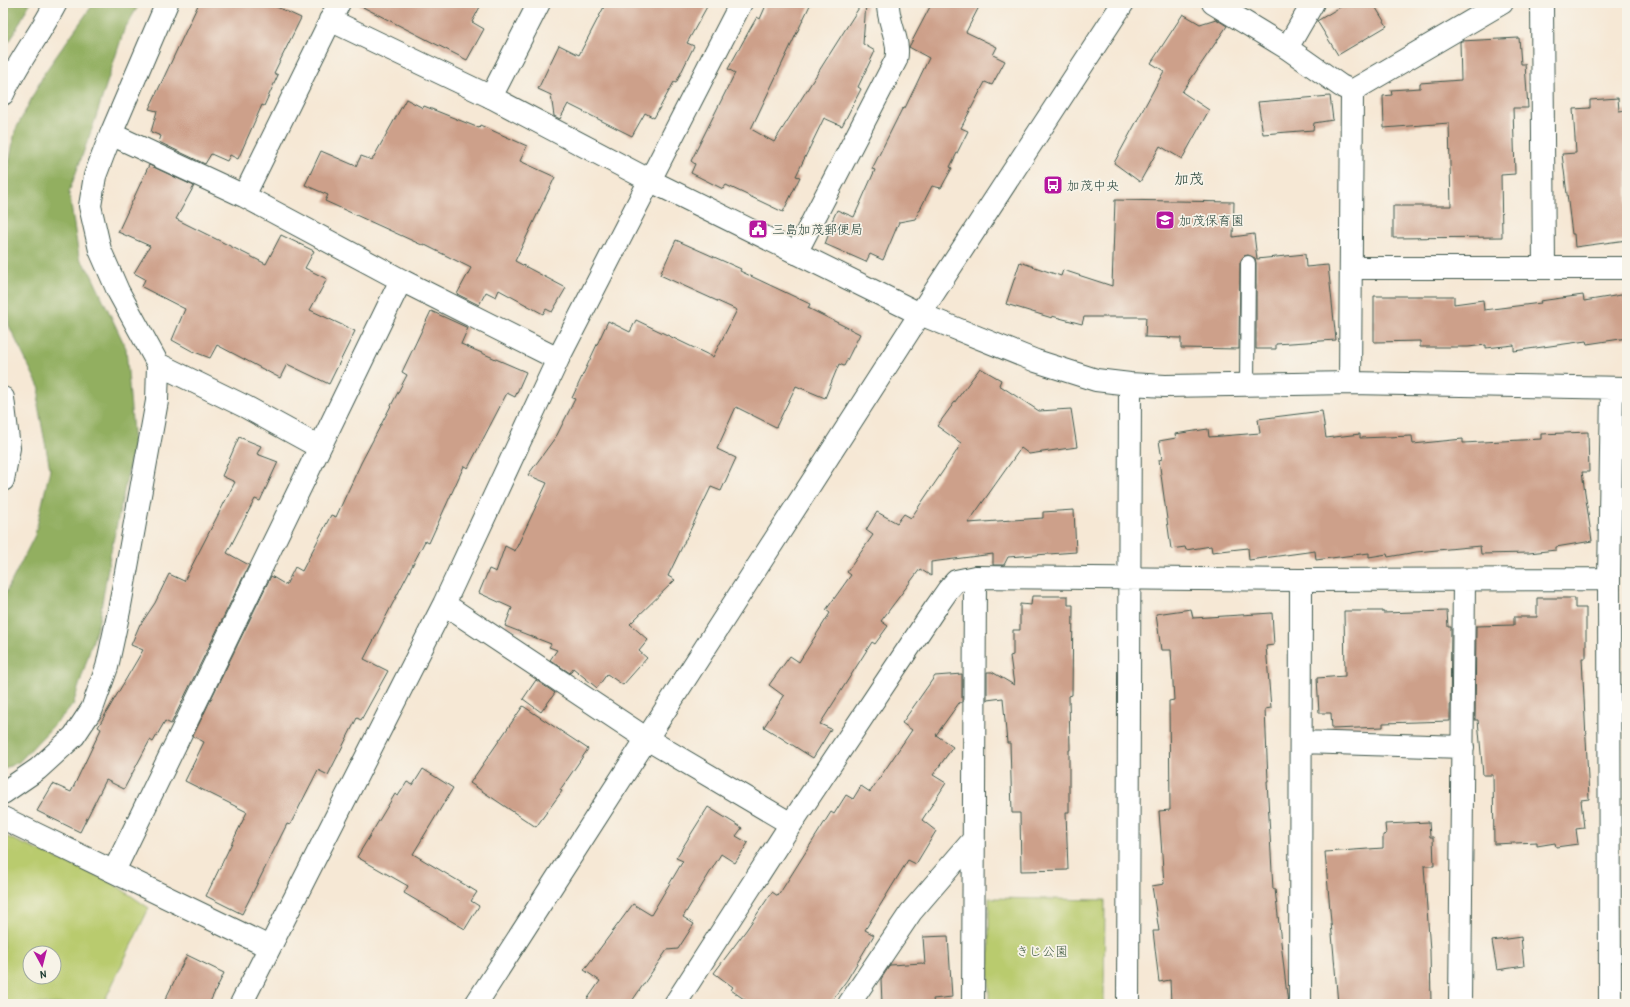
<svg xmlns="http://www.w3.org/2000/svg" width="1630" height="1007" font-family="'Patrick Hand','Klee One',sans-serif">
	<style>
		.green { fill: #b9cb6e; stroke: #6c8451; fill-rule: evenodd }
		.forest { fill: #92af61; stroke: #58764a }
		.building { fill: #cda08a }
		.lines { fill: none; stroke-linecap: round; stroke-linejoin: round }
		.service-casing { stroke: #3f574c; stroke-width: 16 }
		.minor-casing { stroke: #3f574c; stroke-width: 24 }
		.tertiary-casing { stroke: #3f574c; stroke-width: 24 }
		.service { stroke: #fff; stroke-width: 14 }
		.minor { stroke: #fff; stroke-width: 22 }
		.tertiary { stroke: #fff; stroke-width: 22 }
		.labels { text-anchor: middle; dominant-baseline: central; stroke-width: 3.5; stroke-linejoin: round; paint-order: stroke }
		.poi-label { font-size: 13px; fill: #1f3d34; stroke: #f7f3e8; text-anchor: start }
		.park-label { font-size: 13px; fill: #3e5940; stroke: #f7f3e8 }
		.quarter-label { font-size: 15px; fill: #1f3d34; stroke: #f7f3e8 }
	</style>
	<rect width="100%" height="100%" fill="#f7f3e8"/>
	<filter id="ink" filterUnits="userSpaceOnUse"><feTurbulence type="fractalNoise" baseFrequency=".025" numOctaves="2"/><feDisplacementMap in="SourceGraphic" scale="8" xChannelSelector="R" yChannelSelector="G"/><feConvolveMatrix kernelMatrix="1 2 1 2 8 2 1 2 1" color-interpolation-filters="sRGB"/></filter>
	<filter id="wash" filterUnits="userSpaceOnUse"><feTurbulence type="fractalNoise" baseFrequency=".012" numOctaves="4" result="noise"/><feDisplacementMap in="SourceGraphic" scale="16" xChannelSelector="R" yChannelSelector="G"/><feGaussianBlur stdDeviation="0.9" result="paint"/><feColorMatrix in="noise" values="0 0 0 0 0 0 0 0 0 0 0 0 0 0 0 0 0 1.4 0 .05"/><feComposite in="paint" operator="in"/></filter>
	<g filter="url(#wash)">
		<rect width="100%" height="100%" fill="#f6e8d5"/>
		<path class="green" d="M3,835L111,882L149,908L103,1004H3ZM30,953H54V977H30Z
			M989,898L1105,900L1104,1004H989Z"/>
		<path class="forest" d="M3,3H30L10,41L3,44Z
			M94,3H140L124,30L93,126L69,192L79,257L91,274L126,348L134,445L110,556L99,621L73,705L19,762L3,769V598L35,535L50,469L38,405L40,389L9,326L3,257V197L15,131L45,72Z"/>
		<g id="blocks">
			<path class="building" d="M199,3H268L301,18L274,73L278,75L264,106L262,105L238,159L230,155L227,161L211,154L205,164L159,142L161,136L151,132L157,111L149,109Z
				M355,3H482L472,22L484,29L467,60Z
				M606,3H709L687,43L694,46L676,83L674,82L654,118L645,113L632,136L568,104L560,119L554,116L551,95L538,89L559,45L579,55Z
				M767,3H811L751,129L774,142L862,3H866L863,44L875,51L858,87L861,89L842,126L824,118L796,176L800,177L783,212L726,185L723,189L691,173L695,164L691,161L735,73L728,69L750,29L757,17L760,19Z
				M932,3H981L966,32L997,47L993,55L1005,61L992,85L985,82L961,128L968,131L950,167L952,168L941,188L932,186L915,219L899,222L883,260L870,254L866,262L825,244L829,233L827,232L837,210L854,217L875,170L872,169L902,109L905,108L929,58L909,47Z
				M1347,3H1373L1387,26L1338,55L1317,21Z
				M1183,14L1200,24L1216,19L1227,26L1182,92L1209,110L1182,159L1160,146L1140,182L1114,163L1164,71L1151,63Z
				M1519,38L1521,64H1525L1528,108H1513L1515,174L1501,175L1502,237L1393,238V206H1451L1449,123L1384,128L1383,96L1392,95L1391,90L1420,88V83L1461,80L1460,42L1461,41Z
				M1330,96L1333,120L1314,123L1313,130L1263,134L1258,102Z
				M1618,98L1619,111L1627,110V240L1575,247L1574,234H1572L1562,154L1576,153L1573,109L1590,108V100Z
				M406,99L423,108L424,106L479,128L480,125L527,146L520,161L555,177L515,261L566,288L552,312L546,309L543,314L499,290L496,297L486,292L479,305L457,294L471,268L423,244L422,245L325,201L328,195L305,185L321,151L356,166L361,156L372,160Z
				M149,165L194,186L176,219L266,264L281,235L314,251L305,268L327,279L310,310L355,331L329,384L287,364L280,378L217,345L210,358L192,351L172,340L185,309L142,287L145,279L134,273L150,246L118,232Z
				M1115,200L1234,202L1233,237L1254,234L1257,259L1305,254L1306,267L1328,265L1336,340L1276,344V349H1256V263L1255,258L1248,255L1244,256L1240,263L1239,349L1181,348V338L1145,337L1146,317H1084L1082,324L1052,316V318L1006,304L1020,262L1061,276L1063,270L1112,286Z
				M676,240L741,269L740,271L810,304L808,308L860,334L844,366L839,364L825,398L796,386L776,427L736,407L717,449L736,458L721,491L711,487L668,576L675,580L630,624L648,640L639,651L647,658L623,685L607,674L597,688L573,668L570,673L550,660L557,650L549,647L551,644L505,626L512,608L479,593L489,569L496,572L505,546L515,551L547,483L528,475L557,435L575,399L572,398L608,321L630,332L636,320L713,357L737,310L660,275Z
				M1627,294V338L1587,344L1586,341L1514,351V345L1486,348V345L1468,347H1420V341L1374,342V296H1454V304L1483,300L1484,310L1541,303L1540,301L1583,295L1584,301Z
				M431,311L468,328L461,344L526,372L515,397L507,393L468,468L464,466L429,543L425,541L364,659L388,671L361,720L357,718L328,775L318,770L290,825L287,824L242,914L206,896L247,812L185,781L204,742L193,736L271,576L286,585L295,567L302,571L331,515L336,517L361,463L407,375L402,372Z
				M980,368L1001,380L999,385L1039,411L1071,409L1077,447L1029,454L1021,448L968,523L1043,518V512L1074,510L1076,552L1008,557L1004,565H993V554L931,562V576L920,569L881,621L888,626L875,644L872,642L820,724L831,729L813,758L764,727L784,696L769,685L790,656L799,662L830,613L826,610L851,575L847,572L873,535L866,530L877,512L897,523L904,514L911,518L956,452L961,443L937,426Z
				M1322,411L1326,438L1360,434V438L1412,436L1413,444L1463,439V443L1541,439V434L1588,432L1589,472H1582L1592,541L1556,547V550L1529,553L1481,554L1480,546L1416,552L1388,557L1387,554L1369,557V553L1316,560L1315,551L1249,560L1248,548L1212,552L1211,546L1186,550L1185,547L1171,549L1159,460L1162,459L1159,441L1176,438L1175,434L1208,429L1209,437L1260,433L1258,419Z
				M239,437L261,446L257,454L278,462L260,501L255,499L227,553L249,565L171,724L165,721L153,742L150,740L124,789L106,780L80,832L37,811L53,784L71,792L101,729L98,727L143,650L131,645L140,624H141L155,603L169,574L184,581L235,482L222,476Z
				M1032,596H1068V605H1073L1072,695L1069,696L1070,750H1069V812H1066L1068,870L1021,871L1020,813H1012L1010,743H1007L1003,698L987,700V672H992L1014,685L1010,656L1013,655V630H1020V604L1031,605Z
				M1537,598H1575V608H1586V658H1582L1589,799L1581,800L1584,828L1576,829L1578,844L1556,847L1555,843L1537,846V842L1494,844L1493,775H1483L1478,720H1475L1476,626L1514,625V617H1537Z
				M1191,609L1193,618L1272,613L1274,645L1266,646L1271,708L1265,709L1268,781H1267L1273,889H1275L1288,1004H1171L1170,980L1159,982L1153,931H1159L1152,886L1164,884L1159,811L1170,810L1169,701L1174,700L1171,650H1161L1156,614Z
				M1344,611H1383V613L1447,611L1448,627H1451L1450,721L1383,723V727L1332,729L1331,713H1319L1317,678L1345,676Z
				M962,674V702L959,703L936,735L953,747L933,775L946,783L922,820L936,831L916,864L908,860L865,930L874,935L847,980L829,1004H751L731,990L733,987L714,973L747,929L772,892L778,896L831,812L834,814L846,795L853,799L861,786L870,792L912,730L902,723L935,676Z
				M536,680L555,693L541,712L523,699Z
				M523,706L588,749L560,790L562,791L536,827L470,783Z
				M423,769L453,788L413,854L477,892L471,901L479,906L465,929L404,893L408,886L357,857L395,794L398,796L407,782L413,785Z
				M708,807L742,828L736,836L748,843L735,863L721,854L683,917L694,924L678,949L667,950L630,1004H584L600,981L584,970L633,904L651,915L683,861L676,858Z
				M1429,822L1430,837H1433L1434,866H1424L1430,951L1431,1004H1361V1002L1338,1004L1325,852L1383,848V835L1386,834L1385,824Z
				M948,936L952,997L933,999L934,1004H882L881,979L890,965L922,963L925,965L923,937Z
				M1521,937L1524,966L1497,970L1492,941Z
				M187,955L224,973L209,1004H163Z"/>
		</g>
	</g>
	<g filter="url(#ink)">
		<use href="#blocks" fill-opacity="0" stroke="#3f574c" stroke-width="1"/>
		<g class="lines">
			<g class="service-casing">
				<path id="service" d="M1247,385L1248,263"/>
			</g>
			<g class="minor-casing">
				<path id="minor" d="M1213,3L1287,48L1341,86L1352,91
					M1542,3L1544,268
					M330,20L491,97
					M1287,48L1313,3
					M1352,91L1502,3
					M3,94C18,62 40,34 56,3
					M111,134L244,196L401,280L558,359
					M244,196L339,3
					M796,253L896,60C901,41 887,22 888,3
					M1351,268H1627
					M920,314L1036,361L1096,380L1130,384L1165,386L1350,383L1627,388
					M158,364L246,407L319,447
					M1350,383L1352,91
					M3,398L9,448L3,480
					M444,604L647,739L791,824
					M1301,742L1463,747
					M3,793L38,769L74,736L92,709L107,667L119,611L157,401L158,364L118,291L100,250L90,206L95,176L111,134L167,3
					M3,818L269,947
					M114,871L401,280
					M241,1004L444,604L558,359L741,3
					M675,1004L791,824L932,613L948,590L956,581L975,577L1301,580L1609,579
					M849,1004L911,912L973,840
					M973,1004L975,577
					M1128,1004L1130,384
					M1300,1004L1301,580
					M1460,1004L1464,580
					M1610,1004L1609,579L1612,388"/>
			</g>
			<g class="tertiary-casing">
				<path id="tertiary" d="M539,3L491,97L649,180L920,314
					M476,1004L920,314L1123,3"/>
			</g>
			<use href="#service" class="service"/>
			<use href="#minor" class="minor"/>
			<use href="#tertiary" class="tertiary"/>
		</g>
	</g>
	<defs>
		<g id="bus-square" transform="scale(1)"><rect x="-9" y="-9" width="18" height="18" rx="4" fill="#b5179e" stroke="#f7f3e8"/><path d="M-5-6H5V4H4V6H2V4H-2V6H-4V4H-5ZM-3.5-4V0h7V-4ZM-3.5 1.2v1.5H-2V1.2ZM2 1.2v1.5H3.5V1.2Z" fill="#fff"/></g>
		<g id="school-square" transform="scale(1)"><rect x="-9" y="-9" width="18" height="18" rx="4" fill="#b5179e" stroke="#f7f3e8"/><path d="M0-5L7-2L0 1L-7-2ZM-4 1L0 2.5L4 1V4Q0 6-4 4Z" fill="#fff"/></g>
		<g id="civic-square" transform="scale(1)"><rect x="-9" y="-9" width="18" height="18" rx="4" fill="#b5179e" stroke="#f7f3e8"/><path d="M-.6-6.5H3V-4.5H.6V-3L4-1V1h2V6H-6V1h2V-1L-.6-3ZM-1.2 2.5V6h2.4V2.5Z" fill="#fff"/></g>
	</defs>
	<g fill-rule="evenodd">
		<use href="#bus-square" x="1053" y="185"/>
		<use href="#school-square" x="1165" y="220"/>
		<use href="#civic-square" x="758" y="229"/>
	</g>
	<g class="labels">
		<g class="poi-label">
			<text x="1067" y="185">加茂中央</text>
			<text x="1179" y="220">加茂保育園</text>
			<text x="772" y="229">三島加茂郵便局</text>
		</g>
		<g class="park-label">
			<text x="1042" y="951">きじ公園</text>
		</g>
		<g class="quarter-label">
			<text x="1189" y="178">加茂</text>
		</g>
	</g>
	<rect width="1630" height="1007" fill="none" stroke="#f7f3e8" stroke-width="16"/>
	<g transform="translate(42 965) rotate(173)"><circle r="19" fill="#f7f3e8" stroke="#a1aaa0"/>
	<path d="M0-3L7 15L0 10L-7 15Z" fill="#b5179e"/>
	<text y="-6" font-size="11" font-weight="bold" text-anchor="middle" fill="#1f3d34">N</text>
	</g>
</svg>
